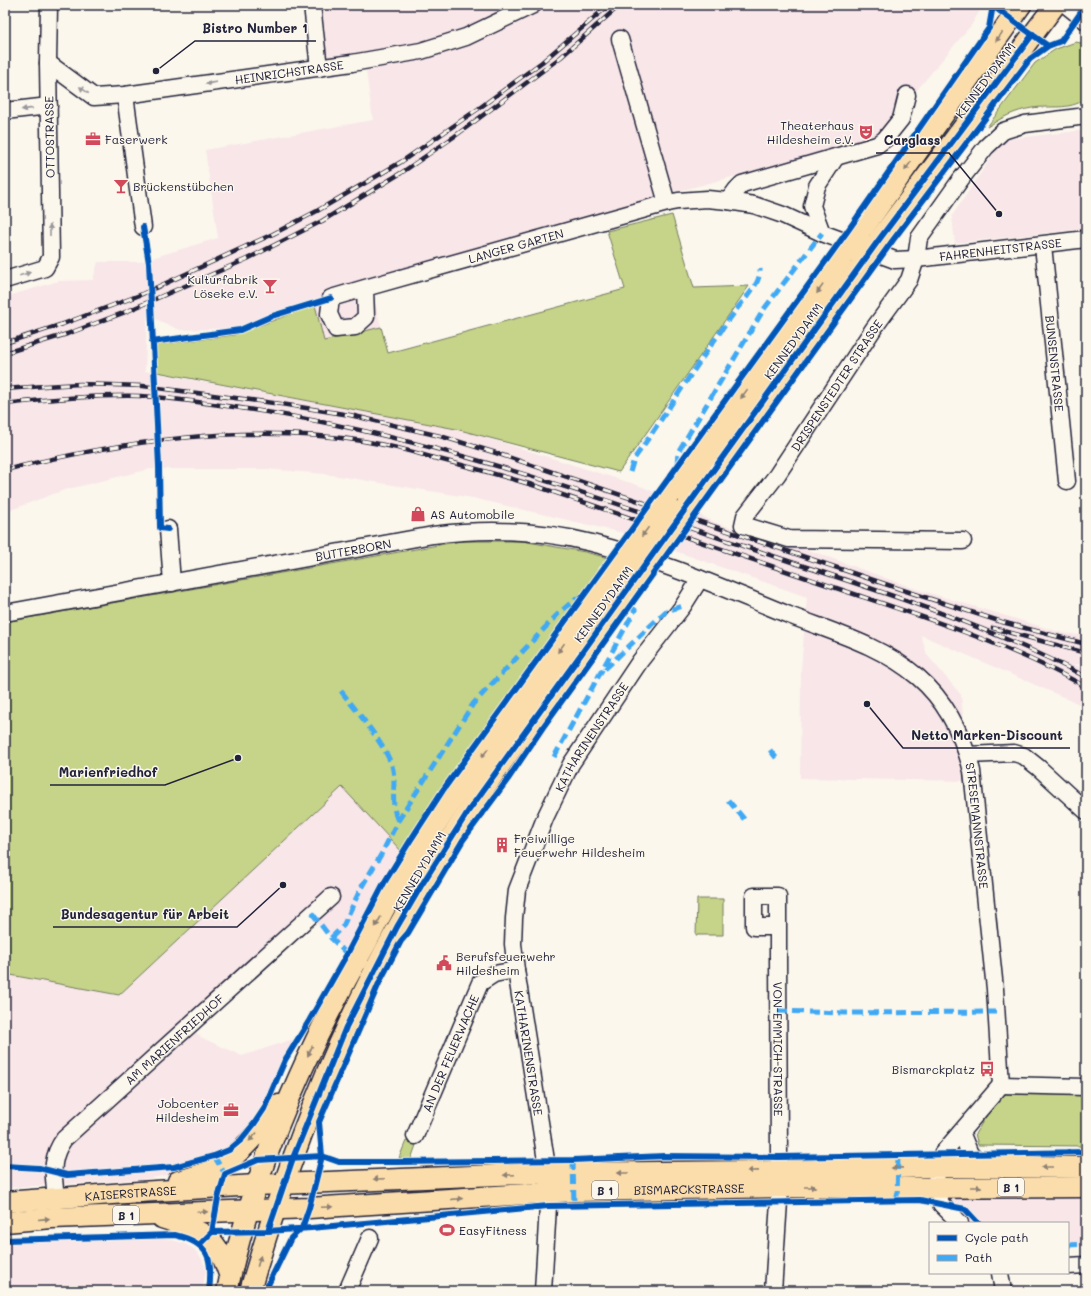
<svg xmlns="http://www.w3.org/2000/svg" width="1091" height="1296" font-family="Mali,sans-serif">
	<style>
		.built { fill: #f8e6e8 }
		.green { fill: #c5d488; stroke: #747b62 }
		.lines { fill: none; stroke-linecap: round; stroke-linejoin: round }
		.minor-casing { stroke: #22223b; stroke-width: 19 }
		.major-casing { stroke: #22223b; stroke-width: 23 }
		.minor { stroke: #fbf7ec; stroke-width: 16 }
		.major { stroke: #fbddab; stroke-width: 20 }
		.rail-casing { stroke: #22223b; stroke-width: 4.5 }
		.rail { stroke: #fbf7ec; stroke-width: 3; stroke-dasharray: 9; stroke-linecap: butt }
		.major-bridge-casing { stroke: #22223b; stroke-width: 23; stroke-linecap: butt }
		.major-bridge { stroke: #fbddab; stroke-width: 20 }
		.quiet { stroke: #3fa9f5; stroke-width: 5; stroke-dasharray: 10 5; stroke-linecap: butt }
		.cycleway-casing { stroke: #fbf7ec; stroke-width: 8 }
		.cycleway { stroke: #0057b8; stroke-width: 6 }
		.oneway { fill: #8e8073 }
		.oneway2 { fill: #99979c }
		.labels { text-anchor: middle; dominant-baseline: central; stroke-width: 3; stroke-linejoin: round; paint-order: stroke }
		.shield { fill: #fbf7ec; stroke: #636270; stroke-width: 1 }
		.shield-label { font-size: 11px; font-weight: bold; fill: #22223b }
		.street-label { font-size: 12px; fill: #22223b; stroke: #fbf7ec }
		.poi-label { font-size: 12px; fill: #22223b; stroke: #fbf7ec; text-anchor: start }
		.leader { fill: none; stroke: #22223b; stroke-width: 1.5 }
		.callout-dot { fill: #22223b; stroke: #fbf7ec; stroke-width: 1.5 }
		.callout-label { font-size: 13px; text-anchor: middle; font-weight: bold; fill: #22223b; stroke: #fbf7ec; stroke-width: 3; stroke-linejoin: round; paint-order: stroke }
	</style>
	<rect width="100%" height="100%" fill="#fbf7ec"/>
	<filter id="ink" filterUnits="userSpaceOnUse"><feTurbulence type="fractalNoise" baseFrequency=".025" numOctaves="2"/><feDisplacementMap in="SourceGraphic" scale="8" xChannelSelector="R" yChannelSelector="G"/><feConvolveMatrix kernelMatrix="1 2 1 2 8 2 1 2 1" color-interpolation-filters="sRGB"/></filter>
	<g filter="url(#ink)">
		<path class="built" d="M315,5H983L972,24L876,139L675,192L372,289L381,327L324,342L314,305L238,328L180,330L147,315L145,371L456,429L475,434L643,487L716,523L814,552L916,589L1063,633L1086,636V665L1073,664L1086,670V707L921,635L927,655L961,695L969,781L800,778L801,670L807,597L623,533L473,498L326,474L266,469H150L64,490L5,512V297L59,281L93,280L98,262H139L218,238L205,150L373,120L365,64L323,71Z
			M1086,130V229L955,243L952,216L1001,143L1009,139Z
			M342,787L404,854L344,950L308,915L187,1023L202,1038L242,1056L297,1038L260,1108L244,1132L230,1147L209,1163L182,1172L146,1179L5,1188V974L119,995Z
			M947,1194H1086V1246H1068V1223H969Z
			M168,1239L183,1243L194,1249L202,1259L206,1270L202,1291H5V1241Z"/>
		<path class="green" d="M1076,42L1086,44V99C1067,111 1052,105 1032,108C1014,111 1003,117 987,127L1035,63L1056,49Z
			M672,215L694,288L749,286L619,472L456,429L152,371L156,345L234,335L315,305L324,341L381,327L388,353L625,289L607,231Z
			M461,541H522L585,552L608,558L491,730L404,854L342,787L119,995L5,974V622Z
			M697,899H723V935H696Z
			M1000,1094L1086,1095V1146L978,1145L975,1134Z
			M406,1141L416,1145L411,1159L399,1158Z"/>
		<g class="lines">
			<g class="minor-casing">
				<g id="minor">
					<path d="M312,5L319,68"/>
					<path d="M1066,5L1086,21"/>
					<path d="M620,39L667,203"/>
					<path id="s1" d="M48,63L94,97L125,95L352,63L421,51L466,37L533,5"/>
					<path d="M125,95L143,227"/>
					<path d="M5,111L49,106"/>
					<path d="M728,201L736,190L742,184L877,145L885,139L901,119L907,95"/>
					<path d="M822,233L812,206L817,186L836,157"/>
					<path id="s2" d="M1043,245L1067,481"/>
					<path d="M5,280L45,268L51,257L48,63L49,5"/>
					<path id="s3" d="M365,288L366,317L355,327L336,329L329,314L331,298L365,288L667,203L678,201L707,199L728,201L754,205L783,215L822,233L895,260L916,259L1086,239"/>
					<path d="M168,529L172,583"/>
					<path id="s4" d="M963,541L789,539L743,525L745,516L777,475L874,328L909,280L916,259L919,238L961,179L986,147L1003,131L1025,124L1086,116"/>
					<path id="s5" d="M5,613L433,535C485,528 540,530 592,543C660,560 725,589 789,615C835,633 880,645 918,677C946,701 963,736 972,771L995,989L1001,1085"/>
					<path d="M968,755L1014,753L1024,756L1039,768L1086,811"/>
					<path id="s6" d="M778,927H754V896H778C778,916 778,935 778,955L779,1157V1171"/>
					<path d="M1001,1085L1086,1087"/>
					<path d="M961,1132L970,1154L985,1167"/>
					<path id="s7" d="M415,1136L480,983L494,974L516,970"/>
					<path id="s8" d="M56,1198C54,1175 49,1160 64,1139L331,897"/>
					<path d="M960,1223L941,1204L937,1187L936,1167L942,1154L1001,1085"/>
					<path d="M1068,1266L1086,1265"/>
					<path d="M1000,1273L1003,1291"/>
					<path d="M347,1291L370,1238"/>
					<path id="s9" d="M543,1291L548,1206V1173L516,970L513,944L514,918L517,890L545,818L571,764L640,661L683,606L700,579"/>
					<path d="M773,1291L780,1187"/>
				</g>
			</g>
			<g class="major-casing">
				<g id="major">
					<path d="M860,233L1021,5"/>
					<path d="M878,241L1055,5"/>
					<path d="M668,501L843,257"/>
					<path d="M687,507L861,265"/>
					<path d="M178,1181C192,1177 207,1174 219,1167C244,1152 262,1127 279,1105"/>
					<path id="s10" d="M5,1202L139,1192L256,1185L548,1173L779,1171L936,1167H1086"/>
					<path d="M162,1218C176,1223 194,1227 206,1236C219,1246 225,1262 230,1277"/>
					<path id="s11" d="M5,1222L52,1218L309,1208L573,1191L780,1187L897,1188L1086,1187"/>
					<path d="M227,1291C254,1167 305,1052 367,942C379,919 391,895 405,873C470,769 545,671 617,571"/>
					<path d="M250,1291C286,1165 334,1041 398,927C466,803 554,691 636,578"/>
				</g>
			</g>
			<use href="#minor" class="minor"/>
			<use href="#major" class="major"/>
			<g class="rail-casing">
				<path id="rail" d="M5,343L63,324L140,295L273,234L317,211L401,162L478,109L542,62L609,5
					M5,353L67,334L123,313L247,259L322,221L401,173L455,136L561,57L620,5
					M5,389L44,386L80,384L143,386L281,404L350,415L440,436L493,452L906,591L1002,622L1086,644
					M5,404C50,399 95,395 140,396C176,398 212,404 247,409C418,434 580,491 743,546C859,585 977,619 1086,677
					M5,470C121,441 244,423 363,441C387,445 411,451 434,458C468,466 502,476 536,486C640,522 744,556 848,592C929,619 1011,645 1086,687
					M993,628L1086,653"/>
			</g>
			<use href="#rail" class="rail"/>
			<g class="major-bridge-casing">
				<path id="major-bridge" d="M843,257L860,233
					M861,265L878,241
					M617,571L668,501
					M636,578L687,507"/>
			</g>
			<use href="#major-bridge" class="major-bridge"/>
			<path class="quiet" d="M677,465L678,452L764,309L822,233
				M630,472L634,459C668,411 699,360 734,313C742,301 761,285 760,269
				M605,669L666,611L683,606
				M341,691C355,709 389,749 393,770C396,787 390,805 398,821
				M770,750L777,759
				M554,757L635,610L630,607
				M728,800L745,820
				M312,913L331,938L347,954
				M331,938L343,926L361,888L382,853L398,821L473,704L557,615L575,599L578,598
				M778,1011L845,1013L996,1012
				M214,1156L225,1174
				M573,1160L574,1206
				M897,1200L898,1155
				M1068,1245L1086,1244"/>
			<g class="cycleway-casing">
				<path id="cycleway" d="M993,6L1048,46L1061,41L1086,5
					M143,227L149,263L159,466L160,528L168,529
					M152,342L240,330L272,316L331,298
					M5,1166L39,1168L67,1175L174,1167L214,1156L229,1150L241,1140L254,1124L264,1109L285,1060L309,1021L347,954L384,883L410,841L443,790L849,229L989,28L993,5
					M268,1231L293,1158L346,1027L397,927L421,886L469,810L878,241L1033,34
					M212,1232L268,1231L311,1228L548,1206L920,1200L965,1209L978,1223
					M5,1240L175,1235C210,1243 213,1259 209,1291
					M199,1245L212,1232L218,1198L225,1174L258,1160L322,1156L339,1162H396L573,1160L664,1156L779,1157L1086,1152
					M265,1291L291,1238L302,1228L309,1208L322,1156L319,1122L380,981L401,941L408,933L463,840L508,779L543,727L893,240L1030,59L1048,46"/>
			</g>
			<use href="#cycleway" class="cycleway"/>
		</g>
		<defs><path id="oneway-solid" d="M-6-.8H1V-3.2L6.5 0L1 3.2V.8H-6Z"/></defs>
		<g class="oneway">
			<use href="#oneway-solid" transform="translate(999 37) rotate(125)"/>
			<use href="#oneway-solid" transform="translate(908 166) rotate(125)"/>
			<use href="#oneway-solid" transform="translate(820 289) rotate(126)"/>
			<use href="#oneway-solid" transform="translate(744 394) rotate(126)"/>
			<use href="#oneway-solid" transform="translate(645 532) rotate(126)"/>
			<use href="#oneway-solid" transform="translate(561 648) rotate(126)"/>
			<use href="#oneway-solid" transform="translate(485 753) rotate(126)"/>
			<use href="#oneway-solid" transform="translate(378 922) rotate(119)"/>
			<use href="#oneway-solid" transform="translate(310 1051) rotate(115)"/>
			<use href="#oneway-solid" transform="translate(253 1137) rotate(133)"/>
			<use href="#oneway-solid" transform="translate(1047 1167) rotate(-180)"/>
			<use href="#oneway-solid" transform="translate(897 1168) rotate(179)"/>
			<use href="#oneway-solid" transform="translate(753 1171) rotate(179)"/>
			<use href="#oneway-solid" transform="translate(623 1173) rotate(180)"/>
			<use href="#oneway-solid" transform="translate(509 1175) rotate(178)"/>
			<use href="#oneway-solid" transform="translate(379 1179) rotate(178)"/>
			<use href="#oneway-solid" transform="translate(810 1187)"/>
			<use href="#oneway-solid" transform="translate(976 1187)"/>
			<use href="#oneway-solid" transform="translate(457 1199) rotate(-4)"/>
			<use href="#oneway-solid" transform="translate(327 1207) rotate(-3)"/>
			<use href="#oneway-solid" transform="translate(202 1212) rotate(-2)"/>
			<use href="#oneway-solid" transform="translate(44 1219) rotate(-5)"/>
			<use href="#oneway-solid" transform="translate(259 1261) rotate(-74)"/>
		</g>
		<g class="oneway2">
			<use href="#oneway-solid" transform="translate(211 83) rotate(172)"/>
			<use href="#oneway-solid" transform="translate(84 90) rotate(-144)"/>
			<use href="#oneway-solid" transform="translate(27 109) rotate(174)"/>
			<use href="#oneway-solid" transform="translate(50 230) rotate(-90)"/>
			<use href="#oneway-solid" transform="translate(25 274) rotate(-17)"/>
		</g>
	</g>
	<defs>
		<g id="theatre-bare" transform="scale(1.2)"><path d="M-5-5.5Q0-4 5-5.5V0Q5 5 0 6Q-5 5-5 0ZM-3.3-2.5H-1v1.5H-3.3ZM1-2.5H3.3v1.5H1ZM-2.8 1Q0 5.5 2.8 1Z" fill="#d1495b" stroke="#fbf7ec" stroke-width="2.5" paint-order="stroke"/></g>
		<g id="office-bare" transform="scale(1.2)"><path d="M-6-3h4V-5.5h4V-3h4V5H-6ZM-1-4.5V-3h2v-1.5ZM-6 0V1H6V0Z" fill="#d1495b" stroke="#fbf7ec" stroke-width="2.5" paint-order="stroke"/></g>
		<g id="bar-bare" transform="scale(1.2)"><path d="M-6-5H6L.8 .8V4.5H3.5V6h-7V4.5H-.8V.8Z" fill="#d1495b" stroke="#fbf7ec" stroke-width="2.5" paint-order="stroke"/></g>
		<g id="shop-bare" transform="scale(1.2)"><path d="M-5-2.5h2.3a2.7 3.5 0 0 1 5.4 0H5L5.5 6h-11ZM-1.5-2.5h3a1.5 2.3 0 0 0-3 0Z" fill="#d1495b" stroke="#fbf7ec" stroke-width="2.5" paint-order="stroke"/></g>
		<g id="building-bare" transform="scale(1.2)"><path d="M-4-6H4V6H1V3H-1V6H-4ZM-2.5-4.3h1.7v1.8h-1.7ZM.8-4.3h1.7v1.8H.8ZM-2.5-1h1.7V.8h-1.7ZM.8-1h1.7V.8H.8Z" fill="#d1495b" stroke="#fbf7ec" stroke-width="2.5" paint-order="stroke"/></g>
		<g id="civic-bare" transform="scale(1.2)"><path d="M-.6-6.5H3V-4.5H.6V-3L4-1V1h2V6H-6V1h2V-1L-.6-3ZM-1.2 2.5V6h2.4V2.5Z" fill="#d1495b" stroke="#fbf7ec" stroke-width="2.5" paint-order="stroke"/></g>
		<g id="bus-bare" transform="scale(1.2)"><path d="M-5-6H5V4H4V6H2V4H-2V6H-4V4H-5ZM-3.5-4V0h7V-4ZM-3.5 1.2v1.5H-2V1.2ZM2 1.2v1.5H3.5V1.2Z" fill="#d1495b" stroke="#fbf7ec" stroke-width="2.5" paint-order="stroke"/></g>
		<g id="stadium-bare" transform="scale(1.2)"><path d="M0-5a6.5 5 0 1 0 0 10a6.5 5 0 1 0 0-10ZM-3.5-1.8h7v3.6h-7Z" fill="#d1495b" stroke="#fbf7ec" stroke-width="2.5" paint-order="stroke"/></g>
	</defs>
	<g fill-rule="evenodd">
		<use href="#theatre-bare" x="866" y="132"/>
		<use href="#office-bare" x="93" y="139"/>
		<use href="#bar-bare" x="121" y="186"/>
		<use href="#bar-bare" x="270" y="286"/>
		<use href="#shop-bare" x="418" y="514"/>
		<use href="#building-bare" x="502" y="845"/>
		<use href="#civic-bare" x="444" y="963"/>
		<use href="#bus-bare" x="987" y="1069"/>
		<use href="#office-bare" x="231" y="1110"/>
		<use href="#stadium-bare" x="447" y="1230"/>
	</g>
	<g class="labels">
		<g class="shield">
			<rect x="998" y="1178" width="26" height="18" rx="3"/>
			<rect x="592" y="1181" width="26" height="18" rx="3"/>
			<rect x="113" y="1206" width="26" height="18" rx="3"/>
		</g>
		<g class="shield-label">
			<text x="1011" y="1187">B 1</text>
			<text x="605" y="1190">B 1</text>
			<text x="126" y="1215">B 1</text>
		</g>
		<g class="street-label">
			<text stroke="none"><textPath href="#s1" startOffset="254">HEINRICHSTRASSE</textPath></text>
			<text transform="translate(985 80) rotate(-53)">KENNEDYDAMM</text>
			<text transform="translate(49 137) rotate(-91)">OTTOSTRASSE</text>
			<text stroke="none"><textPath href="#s3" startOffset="288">LANGER GARTEN</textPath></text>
			<text stroke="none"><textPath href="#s3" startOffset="790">FAHRENHEITSTRASSE</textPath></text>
			<text transform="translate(793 341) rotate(-54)">KENNEDYDAMM</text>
			<text stroke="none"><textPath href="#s2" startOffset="119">BUNSENSTRASSE</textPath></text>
			<text stroke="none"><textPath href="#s4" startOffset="391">DRISPENSTEDTER STRASSE</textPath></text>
			<text stroke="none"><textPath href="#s5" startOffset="354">BUTTERBORN</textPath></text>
			<text transform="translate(603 604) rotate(-54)">KENNEDYDAMM</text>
			<text stroke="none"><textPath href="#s9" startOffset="575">KATHARINENSTRASSE</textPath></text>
			<text stroke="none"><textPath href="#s5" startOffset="1114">STRESEMANNSTRASSE</textPath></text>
			<text transform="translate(419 871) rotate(-59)">KENNEDYDAMM</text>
			<text stroke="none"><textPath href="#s8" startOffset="210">AM MARIENFRIEDHOF</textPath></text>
			<text stroke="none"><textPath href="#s6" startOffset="232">VON-EMMICH-STRASSE</textPath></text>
			<text stroke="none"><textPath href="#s7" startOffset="90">AN DER FEUERWACHE</textPath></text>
			<text transform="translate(529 1053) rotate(81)">KATHARINENSTRASSE</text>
			<text stroke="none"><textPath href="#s11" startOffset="685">BISMARCKSTRASSE</textPath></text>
			<text stroke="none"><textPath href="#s10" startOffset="126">KAISERSTRASSE</textPath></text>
		</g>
		<g class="poi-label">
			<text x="854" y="125" text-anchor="end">Theaterhaus<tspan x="854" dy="14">Hildesheim e.V.</tspan></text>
			<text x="105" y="139">Faserwerk</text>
			<text x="133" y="186">Brückenstübchen</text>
			<text x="258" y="279" text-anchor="end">Kulturfabrik<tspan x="258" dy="14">Löseke e.V.</tspan></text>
			<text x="430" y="514">AS Automobile</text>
			<text x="514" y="838">Freiwillige<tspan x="514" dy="14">Feuerwehr Hildesheim</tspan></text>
			<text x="456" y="956">Berufsfeuerwehr<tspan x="456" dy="14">Hildesheim</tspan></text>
			<text x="975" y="1069" text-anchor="end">Bismarckplatz</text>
			<text x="219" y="1103" text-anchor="end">Jobcenter<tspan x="219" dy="14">Hildesheim</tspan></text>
			<text x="459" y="1230">EasyFitness</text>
		</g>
	</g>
	<path class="leader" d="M156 71L195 41H316M999 214L949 153H876M867 704L903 748H1070M238 758L165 785H50M283 885L237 927H53"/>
	<g class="callout-dot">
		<circle cx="156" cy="71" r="4"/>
		<circle cx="999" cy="214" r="4"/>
		<circle cx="867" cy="704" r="4"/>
		<circle cx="238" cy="758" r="4"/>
		<circle cx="283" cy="885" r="4"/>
	</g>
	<g class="callout-label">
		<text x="255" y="33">Bistro Number 1</text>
		<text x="912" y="145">Carglass</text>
		<text x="987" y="740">Netto Marken-Discount</text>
		<text x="108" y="777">Marienfriedhof</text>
		<text x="145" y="919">Bundesagentur für Arbeit</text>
	</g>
	<rect width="1091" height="1296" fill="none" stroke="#fbf7ec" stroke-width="20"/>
	<rect x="10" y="10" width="1071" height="1276" fill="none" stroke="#22223b" stroke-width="1.5" filter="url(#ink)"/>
	<rect x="929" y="1222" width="140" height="52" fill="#fbf7ec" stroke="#a4a2a5"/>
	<rect x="937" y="1235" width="20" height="6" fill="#0057b8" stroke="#a4a2a5"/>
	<text x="965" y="1242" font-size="12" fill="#22223b">Cycle path</text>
	<rect x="937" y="1255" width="20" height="6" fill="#3fa9f5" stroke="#a4a2a5"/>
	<text x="965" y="1262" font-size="12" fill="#22223b">Path</text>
</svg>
